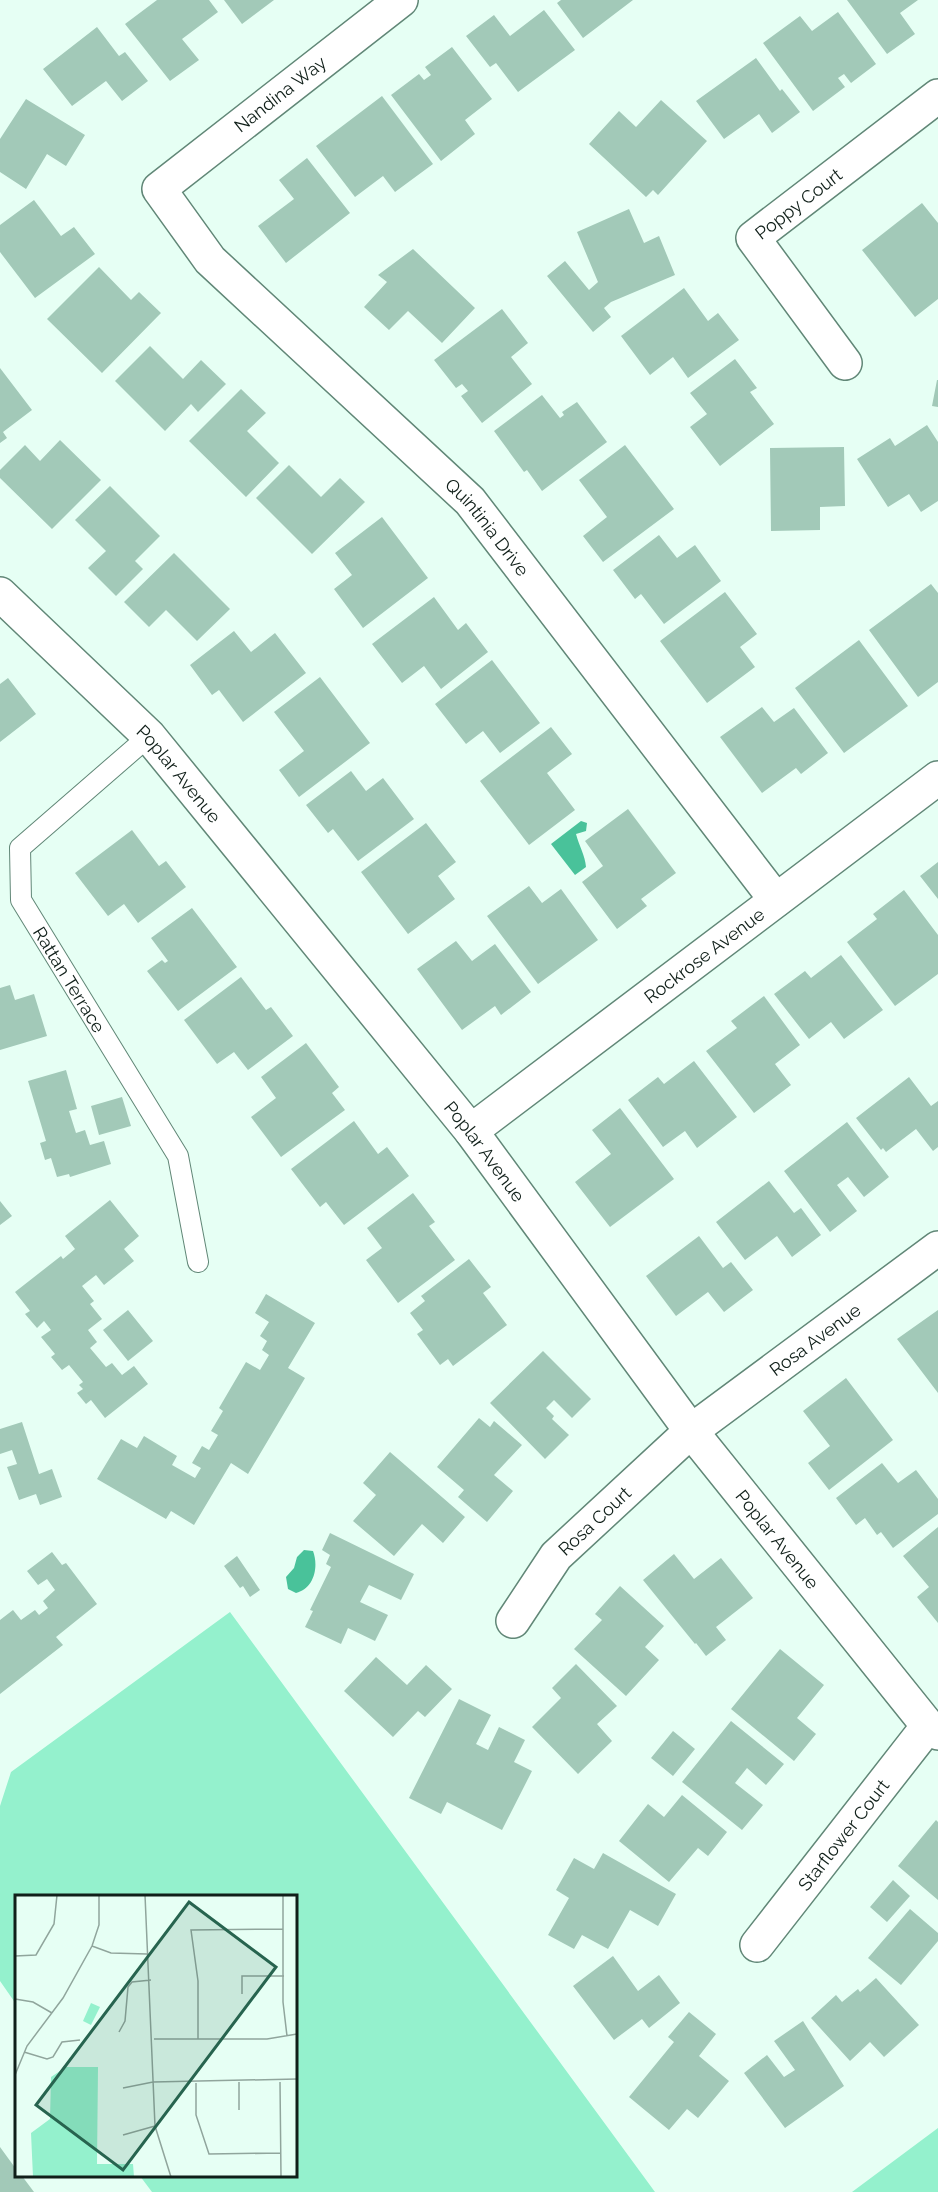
<svg xmlns="http://www.w3.org/2000/svg" width="938" height="2192" font-family="Raleway,sans-serif">
	<style>
		.green { fill: #94f1cd }
		.water { fill: #49c29a }
		.building { fill: #a2c9b8 }
		.lines { fill: none; stroke-linecap: round; stroke-linejoin: round }
		.service-casing { stroke: #618777; stroke-width: 22 }
		.minor-casing { stroke: #618777; stroke-width: 36 }
		.service { stroke: #fff; stroke-width: 20 }
		.minor { stroke: #fff; stroke-width: 33 }
		.labels { text-anchor: middle; dominant-baseline: central; stroke-width: 4.5; stroke-linejoin: round; paint-order: stroke }
		.street-label { font-size: 18px; fill: #101f19; stroke: #fff }
		.inset-road { fill: none; stroke: #90a59c; stroke-width: 1.5 }
		.view { fill: #27644f; fill-opacity: 0.15; stroke: #27644f; stroke-width: 3 }
		.inset-edge { fill: none; stroke: #101f19; stroke-width: 3 }
	</style>
	<rect width="100%" height="100%" fill="#e6fff4"/>
	<path class="green" d="M230,1612L655,2192H152L140,2176H296V1896H16V2004L0,1981V1806L11,1772Z
		M938,2128V2192H852Z"/>
	<path class="water" d="M581,821L587,823L586,831L576,834C579,846 585,855 586,867L575,875L551,844Z
		M304,1550L313,1551C319,1567 314,1589 296,1593L288,1589L286,1577L294,1568L297,1557Z"/>
	<path class="building" d="M157,0H209L218,12L182,39L199,60L170,81L125,24Z
		M224,0H274L242,24Z
		M561,0H633L583,38L557,3Z
		M847,0H918L900,13L915,34L887,54Z
		M544,10L575,50L518,92L496,63L490,67L466,36L494,15L510,36Z
		M838,12L876,64L851,83L844,74L838,78L845,87L813,111L763,43L800,16L812,31Z
		M97,27L119,56L125,52L148,81L122,101L106,81L72,106L43,69Z
		M452,47L492,99L465,120L475,134L441,161L391,95L419,74L424,80L431,75L425,67Z
		M756,58L780,91L782,89L800,112L772,133L759,114L724,139L696,101Z
		M382,96L433,164L395,192L383,176L355,197L316,146Z
		M26,99L85,135L66,166L47,154L26,189L0,172V139Z
		M661,100L707,141L658,195L653,190L646,197L589,144L619,111L636,127Z
		M307,158L350,213L286,263L258,226L294,199L279,180Z
		M34,200L61,236L74,227L95,254L35,298L0,252V225Z
		M922,203L938,223V299L915,317L862,250Z
		M629,209L644,243L659,236L675,275L611,302L604,308L611,317L593,332L547,276L565,261L589,290L598,282L577,232Z
		M413,249L475,308L442,343L408,311L389,330L364,307L387,282L378,275Z
		M99,267L131,300L139,292L161,313L102,373L47,319Z
		M684,288L708,321L718,313L739,340L688,378L673,357L650,375L621,336Z
		M502,309L528,343L511,357L532,384L482,423L461,396L468,391L462,384L456,388L434,360Z
		M150,346L183,379L201,360L226,384L198,412L191,404L165,431L115,381Z
		M735,359L757,388L750,392L774,424L720,466L690,427L707,414L690,393Z
		M0,368L32,410L3,432L7,438L0,443Z
		M937,380H938V407L932,406Z
		M241,389L266,413L247,431L279,463L246,497L189,441Z
		M542,395L560,418L564,415L562,412L577,402L607,442L542,491L527,470L524,472L494,431Z
		M927,425L938,442V501L921,512L909,494L888,507L857,459L890,438L895,446Z
		M60,440L101,480L52,529L0,478V470L25,445L40,461Z
		M625,445L674,509L603,562L583,536L607,517L579,480Z
		M844,447L845,506L820,507V530L771,531L770,448Z
		M289,465L321,497L340,478L365,502L312,554L256,498Z
		M110,486L160,536L135,561L143,569L116,596L88,568L106,551L75,520Z
		M382,517L428,578L363,628L334,589L352,575L335,553Z
		M659,535L677,558L695,545L721,581L664,624L641,594L635,599L613,570Z
		M174,553L230,609L197,641L166,610L149,627L124,602Z
		M931,584L938,593V682L918,697L869,630Z
		M725,592L757,634L740,647L755,667L707,703L660,641Z
		M434,597L458,630L466,623L488,652L441,689L424,666L402,683L372,644Z
		M234,631L251,652L275,633L306,673L243,722L219,690L212,695L190,665Z
		M859,640L908,706L844,753L795,688Z
		M492,660L540,723L500,753L483,731L466,744L435,704Z
		M320,677L370,743L299,797L279,770L304,751L274,712Z
		M8,678L36,714L0,742V684Z
		M762,707L774,722L794,708L828,753L801,774L796,768L762,793L720,737Z
		M551,727L572,754L547,773L575,810L529,845L480,781Z
		M351,771L366,791L383,778L414,819L358,861L333,829L328,833L306,805Z
		M628,809L676,873L641,899L647,906L617,929L582,882L603,866L585,841Z
		M426,823L456,862L438,876L455,899L408,934L361,872Z
		M132,830L159,866L166,861L186,887L138,923L124,904L108,916L75,873Z
		M938,862V899L920,876Z
		M529,886L542,903L561,889L598,940L538,984L487,916Z
		M904,890L938,935V974L895,1006L847,942L877,919L873,914Z
		M192,908L237,967L178,1011L147,971L162,960L165,963L168,961L151,938Z
		M456,941L472,961L495,944L531,992L501,1015L495,1006L462,1030L417,969Z
		M841,955L883,1010L844,1039L831,1022L809,1039L774,994L805,971L811,978Z
		M241,977L266,1010L271,1007L293,1036L248,1070L234,1052L217,1064L184,1020Z
		M10,985L15,1000L34,994L47,1036L0,1050V988Z
		M764,996L800,1045L775,1064L791,1085L754,1113L706,1051L737,1028L731,1021Z
		M306,1043L339,1087L332,1093L345,1110L281,1157L251,1117L276,1098L261,1077Z
		M694,1061L737,1117L697,1148L685,1131L663,1147L628,1100L658,1077L664,1084Z
		M66,1070L77,1109L69,1111L76,1133L85,1130L90,1145L104,1141L111,1164L70,1177L69,1174L57,1177L51,1158L45,1160L40,1143L46,1141L28,1081Z
		M909,1077L931,1106L938,1101V1147L933,1151L916,1129L886,1152L883,1148L881,1150L856,1118Z
		M122,1097L131,1126L99,1135L91,1106Z
		M620,1108L674,1179L610,1227L575,1182L611,1154L592,1130Z
		M354,1121L378,1154L387,1147L409,1176L344,1225L326,1202L320,1207L291,1169Z
		M847,1122L889,1177L864,1197L848,1177L837,1185L857,1211L830,1232L784,1171Z
		M769,1181L794,1213L801,1208L821,1235L792,1257L777,1236L745,1260L716,1222Z
		M413,1193L435,1222L429,1226L455,1260L398,1303L366,1260L382,1248L367,1228Z
		M110,1200L139,1236L124,1249L134,1261L104,1285L96,1275L82,1286L94,1301L90,1304L102,1319L88,1330L97,1342L90,1348L106,1367L112,1363L122,1375L134,1366L148,1384L105,1418L91,1400L86,1404L77,1393L83,1389L79,1385L83,1382L69,1365L62,1370L51,1357L55,1354L41,1337L51,1330L44,1321L37,1328L25,1314L30,1311L15,1292L61,1256L63,1259L75,1249L65,1236Z
		M0,1201L12,1216L0,1225Z
		M699,1236L723,1268L731,1262L753,1290L724,1312L708,1292L676,1316L646,1276Z
		M469,1259L491,1287L483,1293L507,1325L453,1366L448,1359L440,1365L417,1334L423,1330L410,1313L425,1301L421,1296Z
		M266,1294L315,1323L288,1368L305,1378L248,1474L231,1463L194,1525L171,1511L166,1519L97,1479L121,1439L137,1448L144,1436L177,1456L172,1465L195,1478L201,1468L192,1463L202,1446L209,1450L218,1435L211,1431L223,1411L219,1408L246,1362L260,1370L269,1355L262,1350L267,1341L260,1336L269,1322L255,1313Z
		M128,1310L153,1341L128,1361L103,1330Z
		M938,1310V1393L897,1339Z
		M543,1351L591,1399L572,1418L554,1400L546,1408L554,1416L552,1419L569,1435L545,1459L490,1403Z
		M846,1378L893,1440L829,1490L808,1463L830,1446L803,1411Z
		M479,1418L490,1427L494,1421L522,1445L494,1475L513,1491L487,1522L458,1497L464,1490L437,1467Z
		M22,1422L39,1474L52,1469L62,1497L40,1505L36,1494L19,1500L7,1467L17,1464L12,1450L0,1454V1429Z
		M390,1452L465,1517L443,1543L422,1524L394,1556L353,1521L376,1495L363,1483Z
		M882,1463L898,1483L916,1470L938,1499V1514L893,1548L881,1532L877,1535L865,1518L856,1525L836,1498Z
		M938,1527V1623L917,1597L929,1587L903,1556Z
		M330,1533L414,1574L401,1600L369,1585L360,1602L388,1615L375,1641L348,1628L341,1644L305,1627L313,1611L310,1610L331,1567L326,1564L330,1555L322,1550Z
		M52,1552L62,1565L66,1563L97,1604L56,1637L63,1645L0,1694V1620L13,1610L21,1620L35,1610L39,1615L48,1608L43,1601L55,1590L47,1579L38,1585L27,1571Z
		M674,1554L694,1579L721,1558L753,1598L716,1627L726,1640L706,1656L696,1643L695,1644L643,1580Z
		M237,1556L260,1590L250,1597L243,1586L240,1588L224,1566Z
		M620,1586L664,1626L645,1647L659,1660L626,1696L574,1649L602,1620L595,1614Z
		M780,1649L824,1685L797,1718L816,1734L794,1761L731,1709Z
		M376,1657L407,1685L426,1665L452,1689L425,1717L418,1711L393,1737L344,1691Z
		M576,1664L617,1706L597,1724L612,1741L578,1774L532,1727L561,1698L552,1688Z
		M459,1699L491,1715L476,1744L488,1750L499,1727L525,1740L514,1762L532,1771L502,1830L447,1802L441,1814L409,1798Z
		M731,1721L784,1764L766,1785L747,1768L735,1783L763,1805L742,1830L682,1782Z
		M673,1731L695,1749L673,1776L651,1758Z
		M682,1795L727,1832L708,1856L698,1848L669,1882L619,1841L648,1804L664,1817Z
		M936,1820L938,1822V1900L898,1866Z
		M603,1853L676,1894L658,1926L630,1910L608,1949L582,1935L574,1949L548,1935L569,1898L556,1890L574,1858L594,1869Z
		M893,1880L910,1896L887,1922L870,1907Z
		M910,1909L938,1933V1941L901,1985L868,1958Z
		M613,1956L638,1991L659,1975L680,2003L649,2028L642,2019L614,2040L573,1986Z
		M876,1978L919,2025L884,2057L870,2042L850,2061L811,2018L836,1995L842,2002L858,1989L860,1992Z
		M689,2012L716,2034L699,2056L729,2081L698,2118L687,2109L669,2130L629,2097L674,2042L668,2037Z
		M803,2021L844,2086L785,2128L744,2073L767,2055L784,2077L795,2070L774,2041Z
		M0,2147L16,2169V2176H22L34,2192H0Z"/>
	<g class="lines">
		<g class="service-casing">
			<g id="service">
				<path id="s1" d="M149,736L20,848L21,900L178,1156L198,1262"/>
			</g>
		</g>
		<g class="minor-casing">
			<g id="minor">
				<path id="s2" d="M401,0L159,189L210,260L470,501L776,900"/>
				<path id="s3" d="M845,363L753,238L938,96"/>
				<path id="s4" d="M0,594L149,736L471,1131L691,1431L928,1726L938,1733"/>
				<path id="s5" d="M471,1131L938,778"/>
				<path id="s6" d="M513,1621L556,1556L691,1431L938,1248"/>
				<path id="s7" d="M757,1945L928,1726"/>
			</g>
		</g>
		<use href="#service" class="service"/>
		<use href="#minor" class="minor"/>
	</g>
	<g class="labels">
		<g class="street-label">
			<text transform="translate(280 94) rotate(-38)">Nandina Way</text>
			<text stroke="none"><textPath href="#s3" startOffset="212">Poppy Court</textPath></text>
			<text stroke="none"><textPath href="#s2" startOffset="780">Quintinia Drive</textPath></text>
			<text stroke="none"><textPath href="#s4" startOffset="254">Poplar Avenue</textPath></text>
			<text stroke="none"><textPath href="#s5" startOffset="292">Rockrose Avenue</textPath></text>
			<text stroke="none"><textPath href="#s1" startOffset="316">Rattan Terrace</textPath></text>
			<text stroke="none"><textPath href="#s4" startOffset="740">Poplar Avenue</textPath></text>
			<text stroke="none"><textPath href="#s6" startOffset="416">Rosa Avenue</textPath></text>
			<text stroke="none"><textPath href="#s6" startOffset="130">Rosa Court</textPath></text>
			<text stroke="none"><textPath href="#s4" startOffset="1226">Poplar Avenue</textPath></text>
			<text stroke="none"><textPath href="#s7" startOffset="140">Starflower Court</textPath></text>
		</g>
	</g>
	<g transform="translate(15 1895)">
		<rect width="282" height="282" fill="#e6fff4"/>
		<path d="M76,108L85,112L76,130L68,126ZM51,172H83L82,269H118L119,282H18L16,238L35,224L36,182Z" fill="#94f1cd"/>
		<path class="inset-road" d="M130,0L140,231L156,282M268,0V107L272,141M77,51L96,58L132,59M0,61L21,60L39,29L42,0M227,99V81H269M0,104L18,107L37,118M104,137L110,126L113,92L117,87L136,85M139,144H252L282,139M183,144V86L176,35L268,34M9,157L32,164L38,162L47,147L65,145M0,180L12,151L48,103L77,51L84,30V0M265,187L266,282M181,188V220L194,259L266,258M108,193L138,187L282,184M224,215V187M108,240L140,231"/>
		<path class="view" d="M174,7L261,72L108,275L21,210Z"/>
		<rect width="282" height="282" class="inset-edge"/>
	</g>
</svg>
